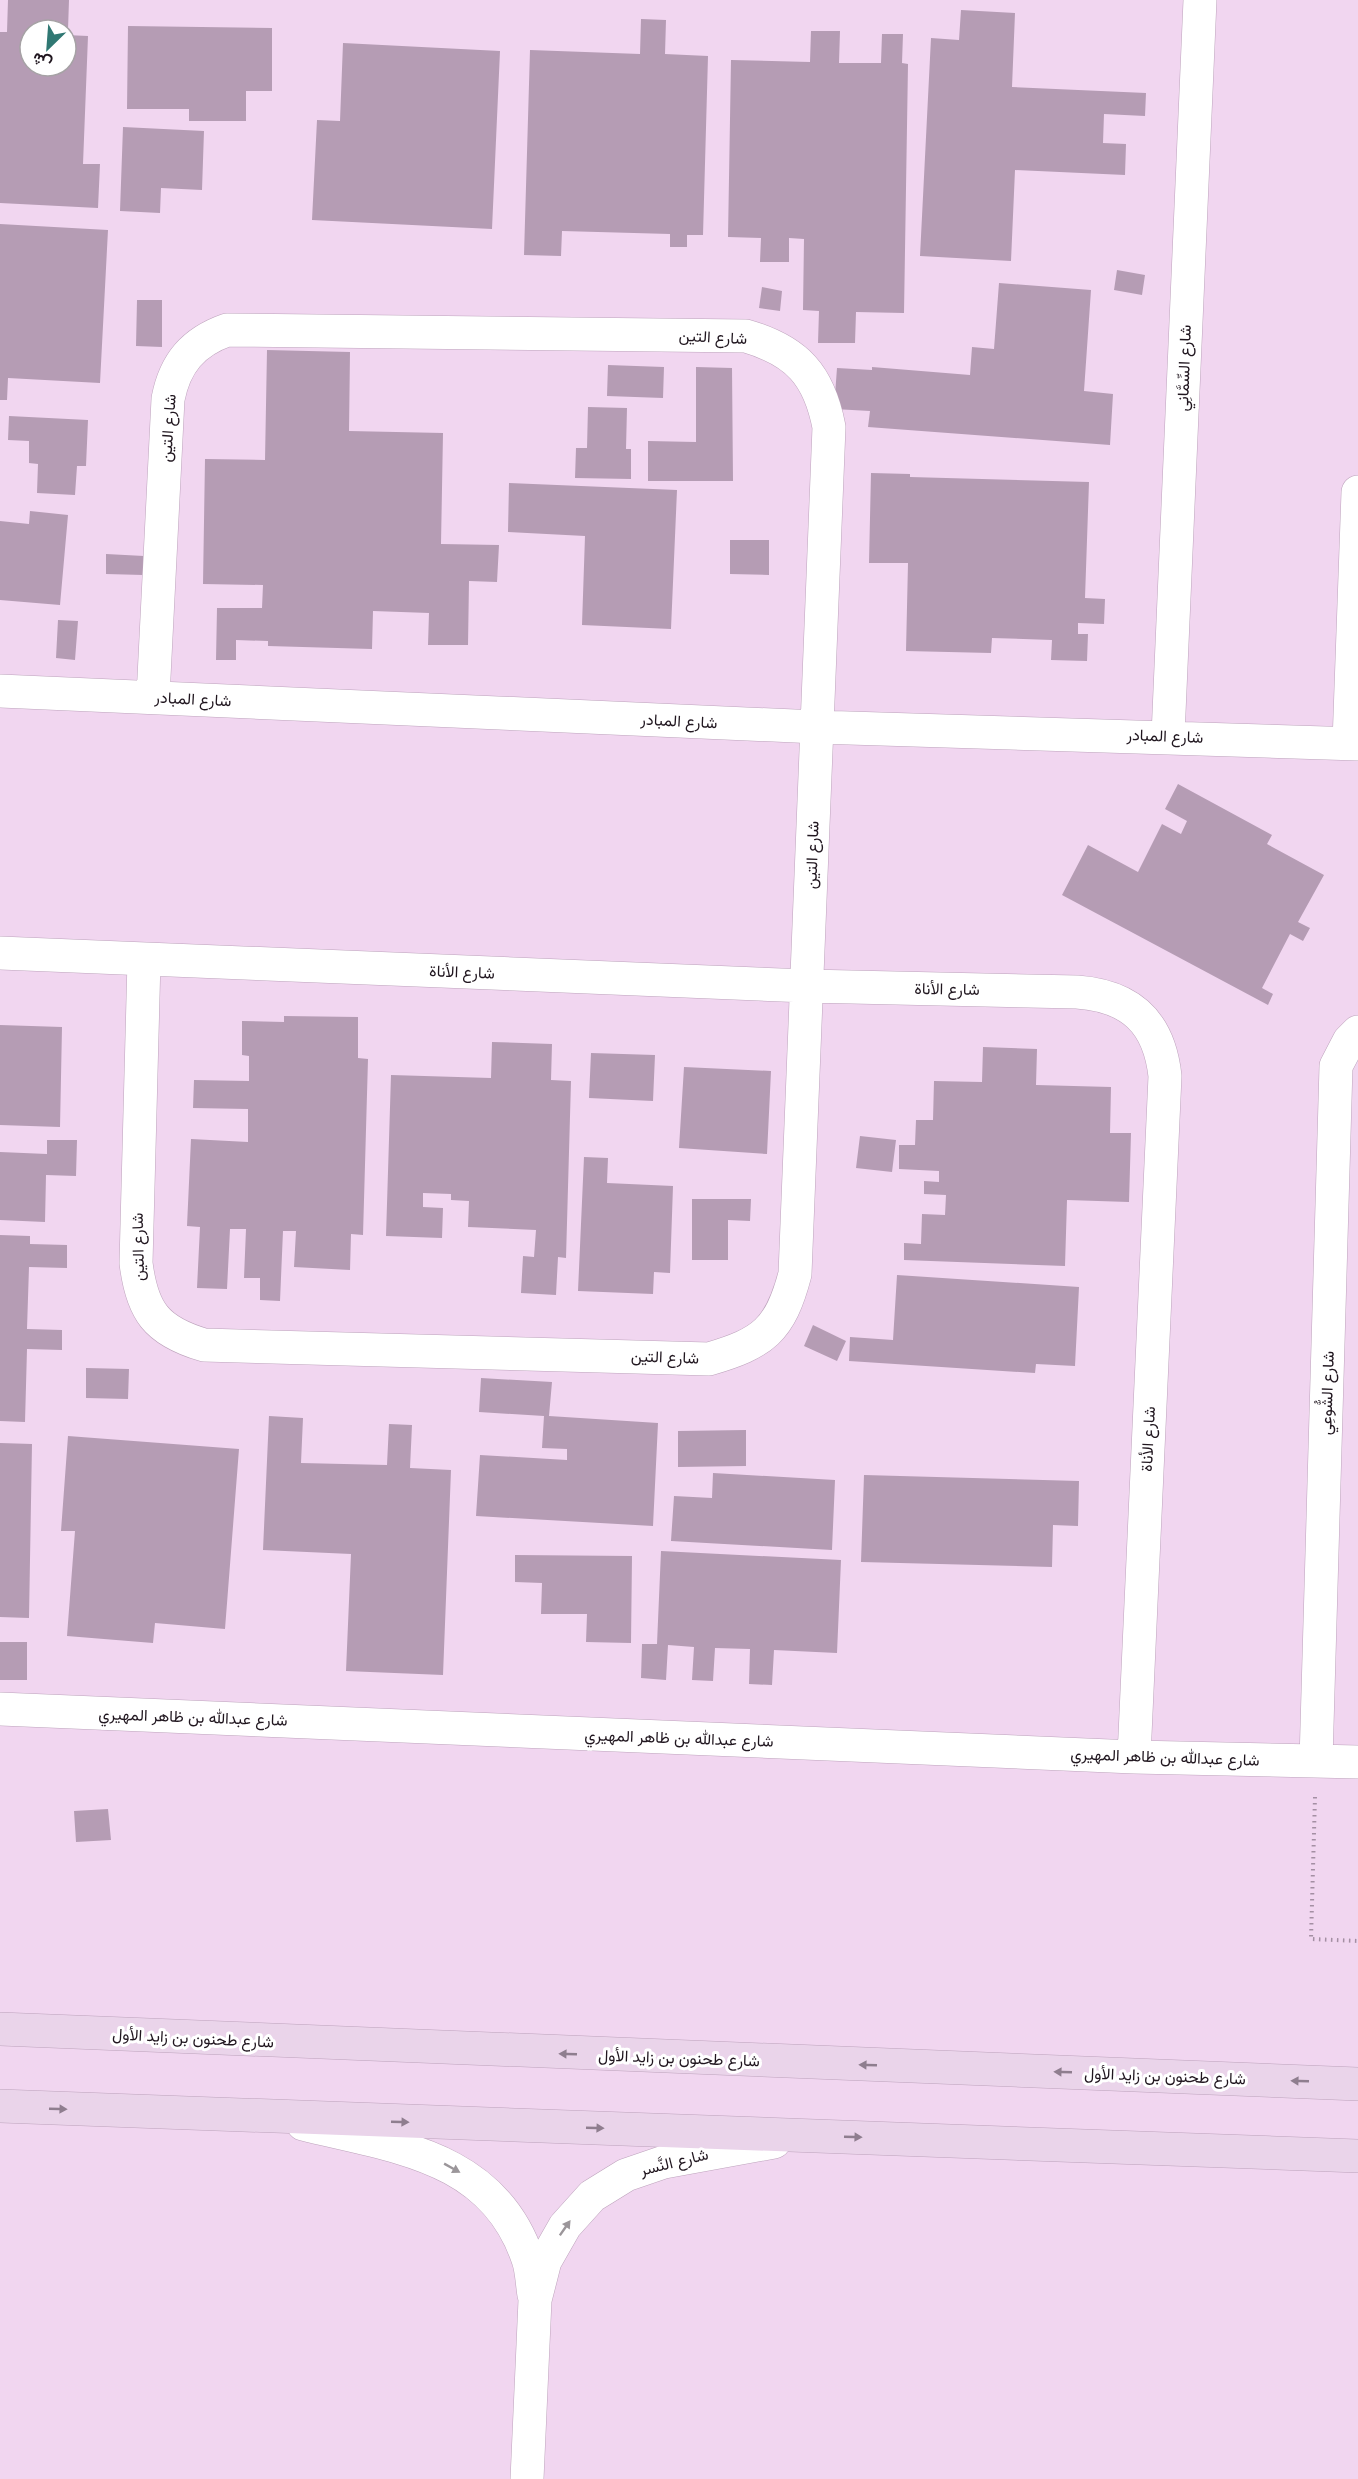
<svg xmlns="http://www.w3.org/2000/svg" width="1358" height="2479" font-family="'Fira Sans',Vazirmatn,sans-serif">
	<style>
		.building { fill: #b59cb4 }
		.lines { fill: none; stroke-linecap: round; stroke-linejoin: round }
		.street-casing { stroke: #bda3bc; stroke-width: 34 }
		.secondary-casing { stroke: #bda3bc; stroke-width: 34 }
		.path { stroke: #a48fa3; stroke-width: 4; stroke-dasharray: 1.5 4.5; stroke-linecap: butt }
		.street { stroke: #fff; stroke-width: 33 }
		.secondary { stroke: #ead4ea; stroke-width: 33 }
		.oneway { fill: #8f7e8f }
		.oneway2 { fill: #9b969a }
		.labels { text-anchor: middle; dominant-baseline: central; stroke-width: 6; stroke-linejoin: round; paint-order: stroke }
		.street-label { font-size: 16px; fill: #20161f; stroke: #fff }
	</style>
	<rect width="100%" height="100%" fill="#f1d6f0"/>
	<path class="building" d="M8,0H69L68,30H30V66H66V35L88,36L83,164H100L98,208L0,203V32H7Z
		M961,10L1015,13L1012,87L1146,93L1145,116L1104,114L1103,143L1126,144L1125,175L1015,170L1011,261L920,256L931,38L959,40Z
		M641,19L666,20L665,54L708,56L703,235H687V247H670V234L562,231L561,256L524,255L530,50L640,54Z
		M128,26L272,28V91H246V121H189V109H127Z
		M811,31H840L839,63H881L882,34H903L902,63L908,64L904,313L856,312L855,343H818L819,311L803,310L804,239L789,238V262H760L761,238L728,237L731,60L810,62Z
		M343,43L500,51L492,229L312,220L317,120L340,121Z
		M123,127L204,131L202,190L161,188L160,213L120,211Z
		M0,224L108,230L100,383L8,378L7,400H0Z
		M1117,270L1145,275L1142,295L1114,290Z
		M999,283L1091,290L1084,391L1113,394L1110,445L868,427L870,411L834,409L837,368L872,370V367L970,375L972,347L994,349Z
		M762,287L782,291L780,311L759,308Z
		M137,300H162V347L136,346Z
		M267,350L350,352L349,431L443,433L441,544L499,545L497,582L469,581L468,645H428L429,613L373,611L372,649L268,646V641L236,640V660H216L217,608H262L263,585L203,584L205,459L265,460Z
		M608,365L664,367L663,398L607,396Z
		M696,367L732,368L733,481H648V441L696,442Z
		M588,407L627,408L626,449H631V479L575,478L576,448H587Z
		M9,416L88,420L86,466H77L75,495L37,493L38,464L29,463V441L8,440Z
		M871,473L910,474V477L1089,482L1085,598L1105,599L1104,624L1078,623V634H1088L1087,661L1051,660L1052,640L992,638L991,653L906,651L908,563H869Z
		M509,483L677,490L671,629L582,625L585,536L508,532Z
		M30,511L68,515L60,605L0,600V521L29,524Z
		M730,540H769V575L730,574Z
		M106,554L144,556L143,575L106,574Z
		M58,620L78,621L75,660L56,658Z
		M1178,784L1272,835L1267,844L1324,875L1298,922L1310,928L1303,941L1290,934L1262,988L1273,994L1268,1005L1062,895L1088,845L1138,872L1162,824L1181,834L1187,821L1165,809Z
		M284,1016L358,1017V1058L368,1059L363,1235L351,1234L350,1270L294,1267L296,1231H283L280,1301L260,1300V1278H244L246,1229H230L227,1289L197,1288L200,1227L187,1226L191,1139L248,1142V1109L193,1108L194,1080L249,1081V1056L242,1055V1021L284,1022Z
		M0,1025L62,1027L60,1127L0,1125Z
		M492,1042L552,1044L551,1080L571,1081L566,1258L558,1257L556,1295L521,1293L523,1256L534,1257L536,1230L468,1227L469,1201L451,1200V1194L423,1193V1207L443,1208L442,1238L386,1236L391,1075L491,1078Z
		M983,1047L1037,1049L1036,1085L1111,1087L1110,1133H1131L1129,1202L1067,1200L1065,1266L904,1260V1243L921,1244L922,1214L945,1215L946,1195L924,1194V1181L939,1182V1171L899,1169V1145H915L916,1120H933L934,1081L982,1082Z
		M591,1053L655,1055L653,1101L589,1098Z
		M684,1067L771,1071L767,1154L679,1148Z
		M860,1136L896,1140L892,1172L856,1168Z
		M47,1140H77L76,1176L46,1175L45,1222L0,1220V1152L47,1154Z
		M584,1157L608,1158L607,1183L673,1186L670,1273L654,1272L653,1294L578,1291Z
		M692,1199H751L750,1221L728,1220V1260H692Z
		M0,1235L30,1236V1244L67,1245V1268L29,1267L27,1329L62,1330V1350L27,1349L25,1422L0,1421Z
		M897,1275L1079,1287L1075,1366L1036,1364L1035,1373L849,1361L850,1337L893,1340Z
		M813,1325L846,1341L837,1361L804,1346Z
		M86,1368L129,1369L128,1399L86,1398Z
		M481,1378L552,1382L549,1416L658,1423L653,1526L476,1516L480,1455L567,1460V1449L542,1448L544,1416L479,1412Z
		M269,1416L303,1418L301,1463L387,1465L389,1424L412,1425L410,1468L451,1470L443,1675L346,1671L351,1554L263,1550Z
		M746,1430V1466L678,1467V1431Z
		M68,1436L239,1449L225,1629L155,1623L153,1643L67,1636L75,1531H61Z
		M0,1443L32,1444L29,1618L0,1617Z
		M713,1473L835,1480L832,1550L671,1541L674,1496L712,1498Z
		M864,1475L1079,1481L1078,1526L1053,1525L1052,1567L861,1562Z
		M661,1551L841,1560L837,1653L774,1650L772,1685L749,1684L750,1649L715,1648L713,1681L692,1680L694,1647L668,1645L666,1680L641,1678L642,1644H657Z
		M515,1555L632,1556L631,1643L586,1642L587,1614H541L542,1583L515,1582Z
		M0,1642H27V1680H0Z
		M108,1809L111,1840L76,1842L74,1811Z"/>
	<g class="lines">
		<g class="street-casing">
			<path id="street" d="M0,691L817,727L1358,744
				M1168,736L1200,0
				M1349,743L1358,492
				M0,953L807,986L1077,992C1131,996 1159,1022 1165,1076L1134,1757
				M144,960L136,1263C142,1311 156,1331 204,1345L709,1359C763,1343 780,1331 795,1274L829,427C819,375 797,351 746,336L227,330C193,342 175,363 168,399L153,697
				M0,1709L1134,1757L1358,1762
				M1316,1761L1336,1066L1349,1041L1358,1032
				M303,2124C395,2147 493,2155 528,2259C532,2270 532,2284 534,2295
				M527,2479L535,2300L545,2261L565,2226L592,2196L626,2175L664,2162L774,2142"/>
		</g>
		<g class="secondary-casing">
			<path id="secondary" d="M0,2029L1358,2084
				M0,2106L1358,2156"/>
		</g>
		<path class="path" d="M1315,1797L1311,1939L1358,1941"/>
		<use href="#street" class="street"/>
		<use href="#secondary" class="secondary"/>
	</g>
	<defs><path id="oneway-solid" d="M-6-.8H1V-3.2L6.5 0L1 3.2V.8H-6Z" transform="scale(1.5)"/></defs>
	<g class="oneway">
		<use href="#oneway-solid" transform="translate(568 2054) rotate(-178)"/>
		<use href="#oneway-solid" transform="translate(868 2065) rotate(-178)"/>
		<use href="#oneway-solid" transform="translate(1063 2072) rotate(-178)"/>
		<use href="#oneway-solid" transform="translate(1300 2081) rotate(-178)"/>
		<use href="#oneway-solid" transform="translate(58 2109) rotate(2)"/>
		<use href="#oneway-solid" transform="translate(400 2122) rotate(2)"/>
		<use href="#oneway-solid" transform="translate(595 2128) rotate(2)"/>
		<use href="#oneway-solid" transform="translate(853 2137) rotate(2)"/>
	</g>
	<g class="oneway2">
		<use href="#oneway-solid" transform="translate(452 2168) rotate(29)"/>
		<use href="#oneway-solid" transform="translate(565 2228) rotate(-55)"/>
	</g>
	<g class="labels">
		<g class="street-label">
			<text transform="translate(713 337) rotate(3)">شارع التين</text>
			<text transform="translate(1184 368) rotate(-88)">شارع السِّمَّانِي</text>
			<text transform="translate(168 428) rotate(-86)">شارع التين</text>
			<text transform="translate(193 699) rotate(3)">شارع المبادر</text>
			<text transform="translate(679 721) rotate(3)">شارع المبادر</text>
			<text transform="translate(1165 736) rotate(2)">شارع المبادر</text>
			<text transform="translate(812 855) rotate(-88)">شارع التين</text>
			<text transform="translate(462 972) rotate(2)">شارع الأناة</text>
			<text transform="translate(947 989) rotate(1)">شارع الأناة</text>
			<text transform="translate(138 1247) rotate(-91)">شارع التين</text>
			<text transform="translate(665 1357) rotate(2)">شارع التين</text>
			<text transform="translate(1327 1393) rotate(-88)">شارع الشُّوعِي</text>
			<text transform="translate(1148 1439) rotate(-87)">شارع الأناة</text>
			<text transform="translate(193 1717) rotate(2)">شارع عبدالله بن ظاهر المهيري</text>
			<text transform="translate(679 1738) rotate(2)">شارع عبدالله بن ظاهر المهيري</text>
			<text transform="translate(1165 1757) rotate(2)">شارع عبدالله بن ظاهر المهيري</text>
			<text transform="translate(193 2038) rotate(3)">شارع طحنون بن زايد الأول</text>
			<text transform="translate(679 2058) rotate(2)">شارع طحنون بن زايد الأول</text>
			<text transform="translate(1165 2076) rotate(2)">شارع طحنون بن زايد الأول</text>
			<text transform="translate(674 2162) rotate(-14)">شارع النَّسر</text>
		</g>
	</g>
	<g transform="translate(48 48) rotate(205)"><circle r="28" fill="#ffffff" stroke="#a6a2a5" stroke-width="1.5"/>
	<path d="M0-4.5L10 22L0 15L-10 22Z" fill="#307873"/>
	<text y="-9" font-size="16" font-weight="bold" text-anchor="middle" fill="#20161f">ش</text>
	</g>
</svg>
